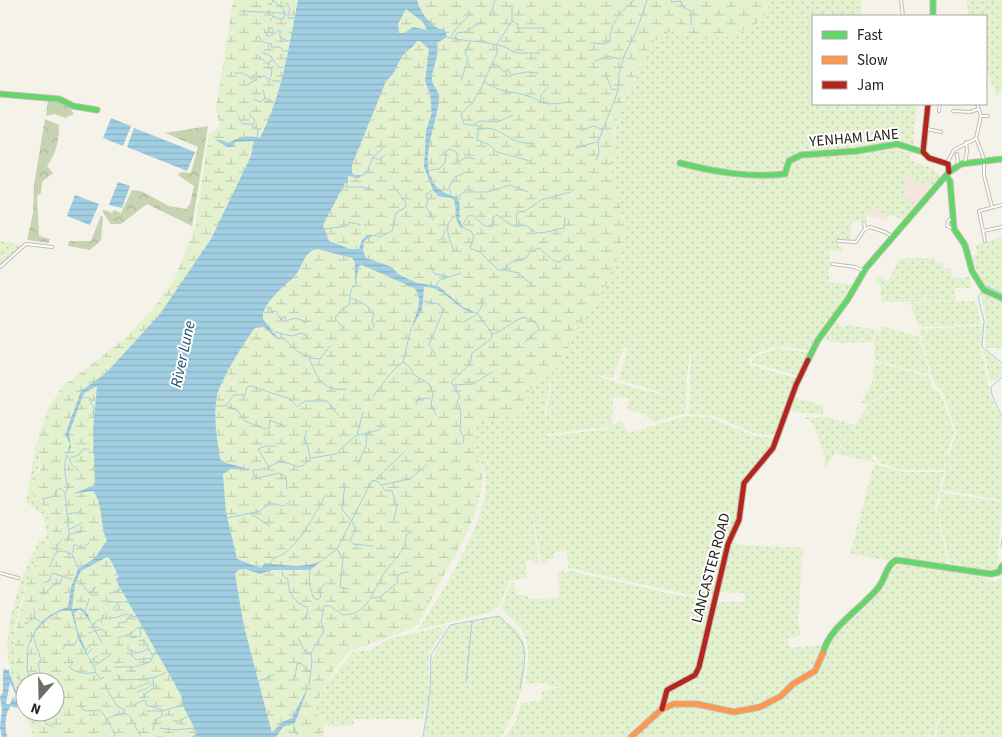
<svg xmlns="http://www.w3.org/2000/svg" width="1002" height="737" font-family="'Source Sans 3',sans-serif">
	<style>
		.education { fill: #f5e7dd }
		.grass { fill: url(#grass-dots); fill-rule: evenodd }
		.forest { fill: url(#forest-crowns) }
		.wetland { fill: url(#wetland-marsh) }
		.water { fill: url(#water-rules); fill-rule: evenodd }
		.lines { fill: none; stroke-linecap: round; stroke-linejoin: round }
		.stream { stroke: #a1cee2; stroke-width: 1 }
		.street-casing { stroke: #bfbdb6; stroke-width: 4 }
		.fast-casing { stroke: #bfbdb6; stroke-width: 7 }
		.slow-casing { stroke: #bfbdb6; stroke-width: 7 }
		.jam-casing { stroke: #bfbdb6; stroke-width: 7 }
		.street { stroke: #fefdfc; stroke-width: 2 }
		.fast { stroke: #63d668; stroke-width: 5 }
		.slow { stroke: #ff974d; stroke-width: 5 }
		.jam { stroke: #b3261e; stroke-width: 5 }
		.labels { text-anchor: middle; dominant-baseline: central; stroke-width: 4; stroke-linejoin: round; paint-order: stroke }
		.street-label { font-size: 15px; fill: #23221c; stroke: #fff }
		.water-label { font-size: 16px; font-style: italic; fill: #1e5269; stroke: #fff }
	</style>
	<defs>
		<pattern id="grass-dots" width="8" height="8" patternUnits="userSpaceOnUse" patternTransform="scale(1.25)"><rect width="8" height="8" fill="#e4f1cf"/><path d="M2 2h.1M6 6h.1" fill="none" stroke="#c3ceb1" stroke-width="1.8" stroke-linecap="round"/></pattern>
		<pattern id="forest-crowns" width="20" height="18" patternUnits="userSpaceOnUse" patternTransform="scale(1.25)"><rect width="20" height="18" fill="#c7d3b1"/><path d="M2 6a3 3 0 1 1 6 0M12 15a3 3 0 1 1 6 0" fill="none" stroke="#abb598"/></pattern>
		<pattern id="wetland-marsh" width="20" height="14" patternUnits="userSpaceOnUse" patternTransform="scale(1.25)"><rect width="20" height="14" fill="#e4f1cf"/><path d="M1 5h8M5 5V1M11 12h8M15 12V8" fill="none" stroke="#c3ceb1"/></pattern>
		<pattern id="water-rules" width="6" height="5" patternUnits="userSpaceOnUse" patternTransform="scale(1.25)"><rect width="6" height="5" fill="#a1cee2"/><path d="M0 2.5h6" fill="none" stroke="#8ab1c1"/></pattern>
	</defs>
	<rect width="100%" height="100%" fill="#f5f2ea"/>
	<path class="education" d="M902,175L934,188L904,221L890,214L886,220L867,216Z"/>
	<path class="grass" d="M770,0H861L862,16H813V104H917L913,145L897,142L854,150L799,154L787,161L784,173C747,178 715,170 679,161L681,166C716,176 748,183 785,176L791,163L809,156L841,155L894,147L906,153L909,147L914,149L909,160L932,168L942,178L934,188L905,176L904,195L917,206L904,221L890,214L888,216L874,208L867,216L866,222L852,221L850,241L837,239L839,246L842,247V252L830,250L829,282L855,285L812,351C782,346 774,343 748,359L750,365L796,378L774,436L754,433L714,416L689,414L691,351L687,372L686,413L653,422L644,414L627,410L629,398L613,397L612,425L621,421L629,433L685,416L708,417L755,436L774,438L766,457L751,470L740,488L737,525L728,538L713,596L691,595L568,568L567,551L554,552V558L548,559V564L541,562L532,509L539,563L533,564V560H526L527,578L510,580L500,605L491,612L418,630C441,594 486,524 486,483C486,456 463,454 477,422L524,412L529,391L547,369L559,367L573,334L607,283L619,202L614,187L611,163L619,111L654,41L672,30L702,39L731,36L760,22L765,17ZM624,347L628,348L619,379L673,397L631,387L594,375L613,378ZM552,377L546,418L547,434L611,427L610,429L547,436L545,409Z
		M967,0H1002V89L997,97L988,74L995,71L986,75V16H956L958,14L968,15Z
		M1002,237V296L984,287L971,256L977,254L976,245Z
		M0,241L23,245L0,266Z
		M899,258H935L936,264L943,263L944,268H951L952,278L970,277L971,288H955L956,301L926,302L928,286L925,302H881V288L875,281L879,276L886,281L889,280Z
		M983,291L1002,300V348H985L986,317L981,296Z
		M976,301L981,325L919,327L910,303Z
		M836,321L845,328L847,325L875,329L872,342L842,343L824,340Z
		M882,326L920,337L924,353L910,349L925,354L929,375L874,360L875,330L881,332Z
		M983,326L981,348L991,398L1001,416L1002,500L941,490C946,476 945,473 946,460L944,464L946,469L945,470H903L882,464L874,454L872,459L877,463L836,454L868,405L890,390L911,392L890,389L866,405L861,402L873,381L874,361L929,377L933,389L940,393L951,421L954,434L947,452L948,457L956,433L943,392L937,387L932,377L919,329Z
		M778,348L811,353L799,376L752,363L753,357Z
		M983,350L1002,364V375L990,382Z
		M793,397L825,406L822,415C811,412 802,414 791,411L792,406H790Z
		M821,416L855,425L824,469L825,458L814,424L804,417L817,418Z
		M36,444C40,459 43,466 32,478L33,496C41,505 52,511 52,524C52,543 36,562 28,580C22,593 15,625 14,640C13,667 25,688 25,712H30L40,737H34C25,714 13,689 9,664C2,625 22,573 40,539L42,541L47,534L43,515L26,502Z
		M874,464L904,472H944L935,509L938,519L936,511L940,501V492L1002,502L997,570L990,571L949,563C949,556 942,528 939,523C940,537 948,550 947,564L893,558L891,561L850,554Z
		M731,542L742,545L803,548L798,619L801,635L787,639L790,648L821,645L816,668C807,674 796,677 789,684C770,701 749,713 722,708C702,705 686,698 665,706L666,692L688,683L698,673L715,602H745L744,593L717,592Z
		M908,563L982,575L994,582L1002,576V737H936L941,707L934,737H635C644,728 654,715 666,709C695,694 728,723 766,707C778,701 786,690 796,684C806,678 815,677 821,667C825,659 823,649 828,641C837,626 857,616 870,603C881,591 884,577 894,564Z
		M571,571L672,594L712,600L695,672L687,680L664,689L660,707L627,737H506L515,723L521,703L541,700L542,691L562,687H548L547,683L525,684C528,669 531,645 523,632C517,622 507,617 502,607L511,583H514L518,595H526L529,599L559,598L558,572Z
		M499,616C506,622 518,629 522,637C533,664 516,715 501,737H424L428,698L423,719H354L353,726H323L325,717L317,716L314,708L328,682L353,652L370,650L389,639L447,625L429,655L428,693L433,656L450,626Z"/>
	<path class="forest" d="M48,99L67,104L74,114L65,118L54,114L46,116Z
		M45,119L59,125C59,142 56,153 47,166L53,173L42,182L41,193L37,196L39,236L50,239L49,243L27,240L33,213L34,185Z
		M208,126L192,226L147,204L121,224H111L102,211L104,210L112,213L114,210L121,213L132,190L141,191L169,206L186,209L190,204L194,186L178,175L181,172L191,173L198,147L165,133Z
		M101,215L103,218L101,240L90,250L68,246L69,241H91Z"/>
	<path class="wetland" d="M233,0H322L205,280L224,737H40L31,712H55V682H25V696L17,676L14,639L27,581L43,550L51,539L53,523L47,508L39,503L33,495L32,478L40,471L41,464L36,444L49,407L62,387L123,340L152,310L174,280L195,228L209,134L220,126L216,108Z
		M351,0H770L765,17L760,22L731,36L702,39L672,30L654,41L629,89L619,111L615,129L611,163L614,187L619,202L626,237L605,288L573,334L559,367L554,372L547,369L529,391L524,412L477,422C464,452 486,457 482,483C477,522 456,554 437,587C431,599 426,613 418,624C413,631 359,645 348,653C332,667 324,690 314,708L317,716L325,717L323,737H237L212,615L214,310Z"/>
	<path class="water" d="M298,0H417C420,12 428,22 439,29H444L447,37L437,43C440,54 433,66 432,77C431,86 440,90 439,98C438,122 415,169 438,188C443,193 452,195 458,199L460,206L459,219L464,228L460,227C453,217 458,208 453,198L438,196L433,190L424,167L426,131L432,112L430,94L425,81L429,49L420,41H417C413,47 410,49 405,53C397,61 397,73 386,81L352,165V172L354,175H362L359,178L348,176V183H345L323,225L329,241L350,249H359L362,240L367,235H374L364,241L363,250L366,258L392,267L398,274L417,283L438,286L463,307L477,313C456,312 446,286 424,287L422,310L411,329C415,316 425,300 414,288L362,265L359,266L355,285V262L352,258L317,249C303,251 302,270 293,278C284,286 262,304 263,317C263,321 267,323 269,326C274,335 276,337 285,340L276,338L264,327L255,328C244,342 221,379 217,396C213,416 217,439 220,459L226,463L253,470L231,469L223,474L226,512L237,559L261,568L265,563C285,565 306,570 324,559L310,570H272L260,574L245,569L238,570L235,574L244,627L272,733L282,722L292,718L309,685L295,723L283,727L276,737H192L197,733L183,706L181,695L118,584L116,579L119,577L110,559L107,557L81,571L75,584L72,609L81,608L88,614L91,623L80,609L74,613L77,629L89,658L80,643L71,611C60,607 44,621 37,630C33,634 32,642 28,647C35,625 45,615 68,607L71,587L78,569L95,558L107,540C99,525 104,505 93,491L72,494L95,485L93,430L97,386L84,393L69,433L71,447L67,455L70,443L65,435L81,391L106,373L160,314L211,239L251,156L254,141L235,142L233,147H227L215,139L230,143C235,137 253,135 260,138C282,96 289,46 298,0ZM406,9L423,22L427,30L413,27L404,33H399L398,24Z
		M111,118L131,126L123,146L103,138Z
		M134,128L195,152L187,171L127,147Z
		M118,182L130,186L122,208L109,205Z
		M75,195L99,204L90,225L67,216Z
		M8,668L22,709L10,682L6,704H10L13,697L18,705L17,708L11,706C4,715 5,726 7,737H2L0,728L2,709L0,697L3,692V672L4,669L8,670Z"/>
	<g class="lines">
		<path class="stream" d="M672,0L671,2L681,1L683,7L691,11V25
			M268,3L271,5L273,0
			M287,3L290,9L288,15
			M240,11L285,13L289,18H295
			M490,16L495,0
			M271,20L273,16L279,19L284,18V10L273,0
			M512,21L518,24L517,28H543
			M268,27L273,29V32
			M264,29L268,37L280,30V37L287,41L292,40
			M258,36L263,42L272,44L271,47H280L284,52L286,50L288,52
			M447,37C464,42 479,40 496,45L497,53L482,86L473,102L461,114L464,124L479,126L477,140L488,144L497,152L530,161
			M451,37L455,30L471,13
			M454,39L457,33L465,32L481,22
			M591,43L604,44L610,41C609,24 622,10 634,0
			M497,44L512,21V5
			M497,45L505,47L516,53H540
			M262,52L272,57V60
			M258,55L267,64L273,60L280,68L284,66
			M595,61L608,56L619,59L624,57
			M492,64L498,65L504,72L508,69L511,75L527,72L538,73
			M264,67L272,69L271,77
			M235,73H243L252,79L254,77L256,81L257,78L264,76L273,81H280
			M606,75L612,90L617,89
			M461,81L468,59L465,53L470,42
			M484,82C499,92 509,91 525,95C545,101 537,106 562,103
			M248,85L255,80
			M263,90L265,98
			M253,99L260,102L266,98V102L271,100L273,103
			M540,102L541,95L548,87
			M250,113V116L255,120L252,126L258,129L257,138
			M238,116L243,124H252
			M474,124L480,121L497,122L513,115
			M480,129C493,125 502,134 514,140C520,143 528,143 534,144
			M581,131L593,126L603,130
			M576,148L596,142
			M373,157L378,160L385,155
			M596,160L599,153L598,142L618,91L619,73L625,54L637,30L647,0
			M429,170L439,169L445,163L446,151L450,149L457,153L458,162L467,157L475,159
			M362,175L367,172L373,157L383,148
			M347,183L346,187H363L373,190
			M451,194L449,187L455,177L464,173
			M456,198L464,192H487L510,185L528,192
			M454,217C441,226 451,239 454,252
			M433,220L426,206L428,200L426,194L433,190
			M463,224L468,216L472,215L485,226L492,227L493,217L497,215L508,223L517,227C529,221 529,232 539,233C546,233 556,229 564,228L565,218
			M517,225L516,215L518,211L524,212L541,200L570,192
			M464,228L471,231L474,236L470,248L480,252L498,270H504L511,262L526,258L531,251L539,248L554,261L560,262L568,255
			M325,229L347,226L349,222L361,225
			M374,235L380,237L392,231L396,213L406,207V203L396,189
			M437,240H441L446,229
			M431,268L435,274L447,276
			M504,270L519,273L534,287
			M436,285L440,280L461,273
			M1002,293L986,286L978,297L984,321L982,347L1002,363
			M351,298C361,302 368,305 374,314L372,320L374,327
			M423,301L439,304L443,311L429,345L435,354
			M267,307L271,308L272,312L276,311L281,320L285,316L286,321L295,318L304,321V323L309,321
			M463,322C475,317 484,310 483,297
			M343,328L335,318L341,310L349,305L351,290L355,285
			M492,334C503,332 512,321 524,317L536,323L539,329L525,342
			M274,336L276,332L291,336L302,333L308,337
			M285,340L297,351L309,357C316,377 323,392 346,389
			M310,358L320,359L330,346
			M403,362L410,367L413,374L429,384L433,393L431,404L436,415
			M1002,377L991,387L992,395L1002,417
			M454,385L473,384L492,372
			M81,396L84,398L88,397L93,401L90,403L94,406L93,413L90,416
			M373,396C386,383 386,375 403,362L411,329
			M416,404L418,399L429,398
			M217,406H225L234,395H245L247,387L251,386L290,399L297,407L305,401H327L338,415
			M227,406L237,410L245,421L265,429L269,428L270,420L284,426
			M306,431L304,442L308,447L310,458
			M357,435L363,412
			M463,443L464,437L460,431L461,412L457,401L460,397L451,382L470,364L472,353L492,338L491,332L477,313
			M67,455C63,466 65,476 68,488L65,493L69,534L81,532
			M67,455L72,465L79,471
			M70,458L79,455L83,449H89
			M357,465L366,446L367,433
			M269,467L258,449L266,446H275
			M376,479L404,452
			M345,484L342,509L353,523L355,531L350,541L353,544L373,546
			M382,486L384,490L392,491L397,506L394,519
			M287,489L286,477L279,473L258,478L254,476L253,470C277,470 271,455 298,467L304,465L311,458L336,454L355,436L379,430L384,424
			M42,499L55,496L56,491L60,488L64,492
			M68,514L79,512L81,508
			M251,514L270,526
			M227,518L260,511L270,503L284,506L291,501
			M70,529L82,523
			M67,541L69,535
			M1001,547L1002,539
			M337,549L343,559L340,587L349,589
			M57,552L56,548L62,539
			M73,553L74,544L82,548L89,543
			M324,559L337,549L372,481L375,480L381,485L410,479L427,464
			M270,564L274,558C296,553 315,513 326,495
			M49,567C56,555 53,546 72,554L79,570
			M310,570L309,583L313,597L317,600L321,597L320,590L324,584
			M282,571L283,576L288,579C287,591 295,604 307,607L308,613L303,620
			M75,581H79L91,595H98
			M44,583L49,581L52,573L62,576
			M90,592L96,587
			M41,594H45L52,586L61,582L62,576L72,579
			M109,594L121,589
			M372,598L380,597L398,582L397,577L401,573L408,572
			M106,605L109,602H129
			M33,609L35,611L34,617L42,623
			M113,609L119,602
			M85,612L89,599
			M110,617L115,618L125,614L137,617
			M25,623H28L34,617
			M91,623L102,643
			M119,623L126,622L130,616
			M93,625L98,619L101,622L104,614
			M89,633L101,629L106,633
			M118,638L132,633L137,628L143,629
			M131,638L141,636L140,630
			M298,638L306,653H310
			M34,639L41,660L38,663L42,682
			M139,641L144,640L152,655
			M128,646V650L139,653L148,649
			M28,647L27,668L30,682
			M63,649L65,645H74L79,637
			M85,650L90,646
			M131,654L136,660L152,658
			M87,655L92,649
			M71,660L73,662L69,667C76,673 86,675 95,672V669L89,658
			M90,661L97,656
			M94,666L110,655
			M114,667H134L150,662L155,652
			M95,672L100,679L104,677
			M118,675L121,680C138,679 152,681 167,672
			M295,678L297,664L301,663L307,671H310
			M259,681L274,675
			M466,682L472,621
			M309,685L312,661L311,653L324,631L321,622L324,606H330L343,615C369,615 373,589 385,572C392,562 408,548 406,535L413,531
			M105,686L117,706L125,710L123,714
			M137,687L151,682
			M137,692L146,689L153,683
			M144,697L146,693L154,688L153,679
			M81,704L82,709L86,711L100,710L107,719C132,705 130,719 141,737
			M134,705L144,700L146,701V705L162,710
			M147,711H161
			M41,712L44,715L45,723L53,727
			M107,719L115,735L113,737
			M173,721H180L188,716
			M293,724L297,735
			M160,728L175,730L194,728
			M153,730L155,720L162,716V711L183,705
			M157,737H162
			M423,737L430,692L431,655L450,625L499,616C530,646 527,647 520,689"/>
		<g class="street-casing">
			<path id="street" d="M901,0L903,16
				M977,104L981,116L976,138L984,159V175L992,207
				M939,111L940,104
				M953,111L970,112L979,109
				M981,116H988
				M927,129L941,132
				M957,154L958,164
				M947,163L954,150L975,139
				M965,163L967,151L966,142
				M952,218L948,221L947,226L954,229
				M864,223L865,229
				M983,231L1002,227
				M838,241L856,242L864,230L870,227L885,232L893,237
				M985,241L979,211L1002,205
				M832,264L855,267L864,271
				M0,267L26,244L52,247
				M0,573L18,578"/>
		</g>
		<g class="fast-casing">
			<path id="fast" d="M933,0V16
				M0,94L59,99L73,106L97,110
				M680,163C715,172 749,178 785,174L789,161L801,155L857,151L897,144L923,152
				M946,176L950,181L954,229L965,245L972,271L984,290L1002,298
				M808,360L818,340L848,299L866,268L949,172L961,164L1002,159
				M823,653C829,627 861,609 878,588C886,578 885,567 896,560L991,574L999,572L1002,566"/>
		</g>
		<g class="slow-casing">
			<path id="slow" d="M631,737L662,709L674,704H697L734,712L760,707L781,696L793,684L815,671L823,653"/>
		</g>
		<g class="jam-casing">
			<path id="jam" d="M928,104L923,152L929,158L948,164L949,172
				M662,709L667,690L695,675L699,667L728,544L739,520L744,483L773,448L796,385L808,360"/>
		</g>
		<use href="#street" class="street"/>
		<use href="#fast" class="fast"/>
		<use href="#slow" class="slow"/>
		<use href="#jam" class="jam"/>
	</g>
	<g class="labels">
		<g class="street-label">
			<text transform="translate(854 138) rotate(-5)">YENHAM LANE</text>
			<text transform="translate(711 568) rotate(-75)">LANCASTER ROAD</text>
		</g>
		<g class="water-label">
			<text transform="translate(183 354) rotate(-78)">River Lune</text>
		</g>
	</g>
	<rect x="812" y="15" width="175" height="90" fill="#ffffff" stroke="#a7a7a4"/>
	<rect x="822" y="31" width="25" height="8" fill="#63d668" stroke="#a7a7a4"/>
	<text x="857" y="40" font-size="15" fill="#23221c">Fast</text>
	<rect x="822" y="56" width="25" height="8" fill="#ff974d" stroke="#a7a7a4"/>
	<text x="857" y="65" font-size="15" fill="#23221c">Slow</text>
	<rect x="822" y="81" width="25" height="8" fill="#b3261e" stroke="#a7a7a4"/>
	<text x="857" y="90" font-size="15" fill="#23221c">Jam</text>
	<g transform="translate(40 697) rotate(200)"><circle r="24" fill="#ffffff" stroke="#a7a7a4"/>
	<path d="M0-4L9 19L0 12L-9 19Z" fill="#6c6b64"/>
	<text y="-8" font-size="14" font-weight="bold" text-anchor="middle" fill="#23221c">N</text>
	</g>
</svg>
